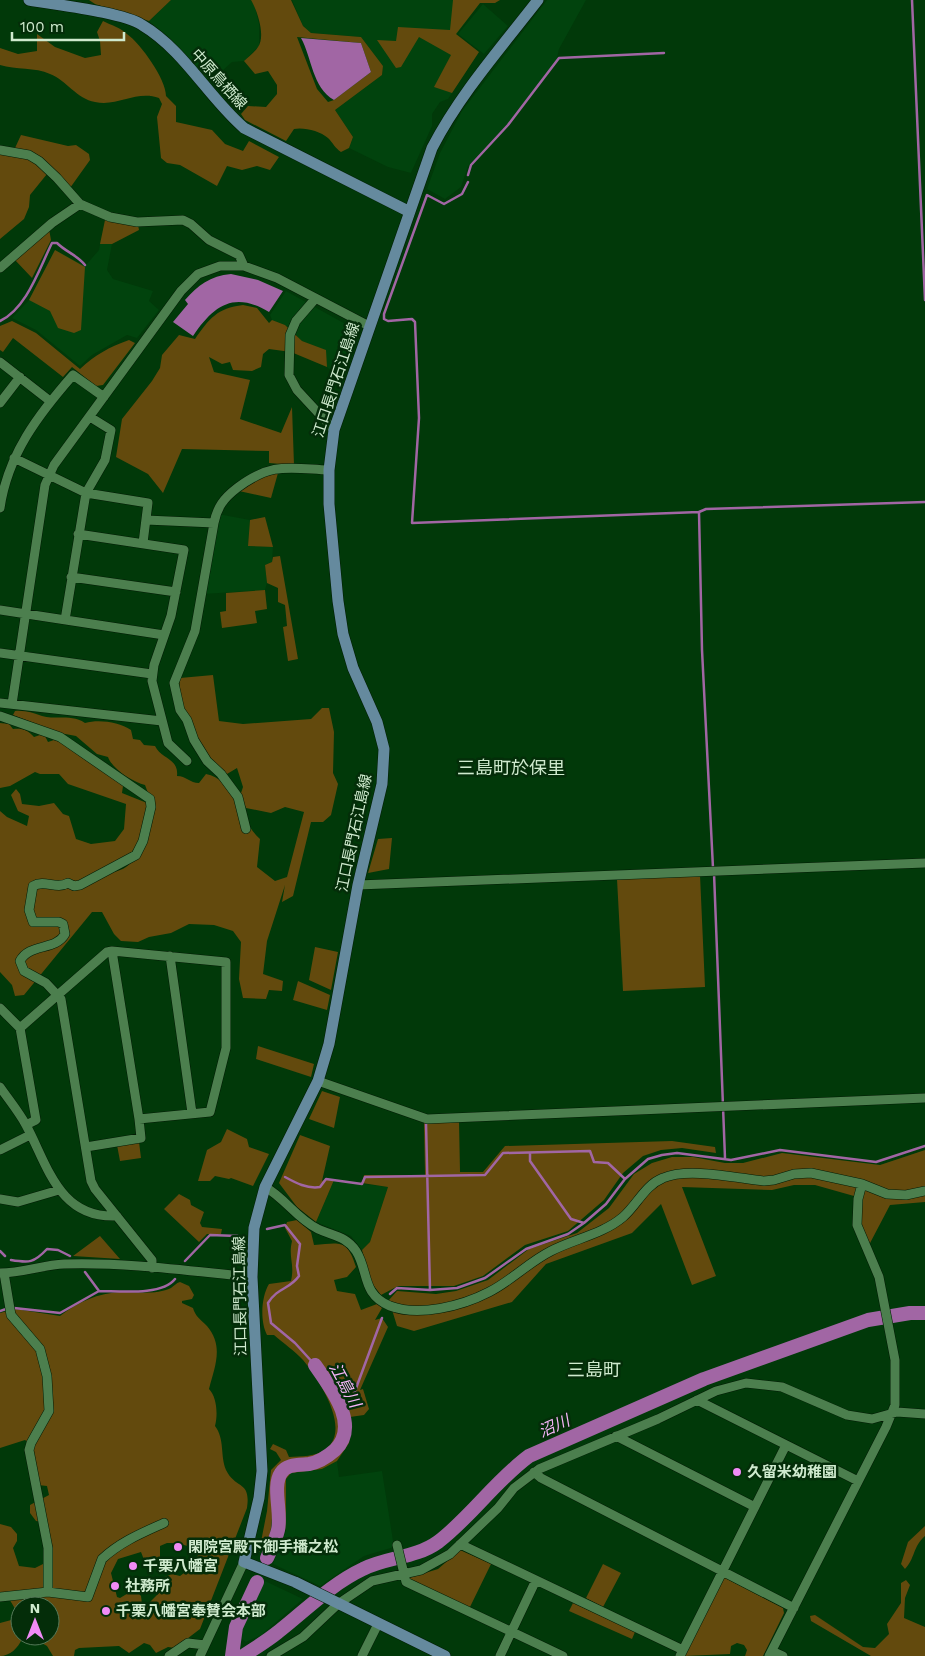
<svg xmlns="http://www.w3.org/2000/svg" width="925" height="1656" font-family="'Work Sans','Noto Sans JP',sans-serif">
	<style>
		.built { fill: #01430d }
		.green { fill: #634a0d; fill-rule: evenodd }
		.water { fill: #a166a4 }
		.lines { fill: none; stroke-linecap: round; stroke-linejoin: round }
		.stream { stroke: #a166a4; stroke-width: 2.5 }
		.river { stroke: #a166a4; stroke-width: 14 }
		.minor-casing { stroke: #031c05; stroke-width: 10 }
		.major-casing { stroke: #031c05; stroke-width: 12 }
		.minor { stroke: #4c7f4e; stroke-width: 9 }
		.major { stroke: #658a9e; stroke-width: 11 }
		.poi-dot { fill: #f08bf6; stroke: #042d09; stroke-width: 2 }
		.labels { text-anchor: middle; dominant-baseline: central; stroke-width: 5; stroke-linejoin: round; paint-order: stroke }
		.street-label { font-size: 15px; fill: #cfeace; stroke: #042d09 }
		.poi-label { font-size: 15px; font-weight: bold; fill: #cfeace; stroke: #042d09; text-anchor: start }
		.water-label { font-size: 16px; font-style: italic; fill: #f6b5f9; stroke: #042d09 }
		.quarter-label { font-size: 18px; fill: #cfeace; stroke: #042d09 }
	</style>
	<rect width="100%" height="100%" fill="#013909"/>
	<path class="built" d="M171,0H251L255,7L259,24V46L244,61L232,62L210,82L171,40L149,21Z
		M292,0H478L480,3L456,35L479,52L448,99L440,102L432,114V126L411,173L388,167L349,148L353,137L335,110L382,75L383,66L361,37L311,33L303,26Z
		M547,0H586L559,49L556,62L507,125L468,166L461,187L445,199L427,189L440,153L462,111Z
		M483,4L508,26L484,54L458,34Z
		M100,244H112L107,270L113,279L153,291L149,301L159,310L137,338L127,335L92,355L80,366L36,330L12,318L29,300L55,250L85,266L99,250Z
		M286,291L358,331L341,380L327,367L325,350L302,341L285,325L272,320L270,315Z
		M218,514L250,520L248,546L273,547L272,562L265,565L267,583L265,590L204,594Z
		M334,1180L388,1187L370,1242L362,1250L351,1236L316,1222Z
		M337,1461L339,1477L382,1471L394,1547L364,1556L320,1586L273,1564L286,1531V1479L291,1473L322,1469Z
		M265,1581L303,1599L261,1635L246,1642L242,1639L243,1628Z"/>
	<path class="green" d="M89,0H171L149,21L95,4Z
		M251,0H291L303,26L311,33L361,37L383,66L382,75L335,110L353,137L349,148L341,152C335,148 333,143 328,138C320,131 304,127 294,129L286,141L245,120L241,114L248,106L266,107L277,94V85L268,71L255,74L244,61C248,57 255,52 258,47C266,36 257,10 251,0ZM297,37L361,43L371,72L334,100L328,102L317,89Z
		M453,0H500L495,3H480L456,34L479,52L452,93L434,87L451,55L419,37L401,67L396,68L377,40L396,41L398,27L450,30Z
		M103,21C111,25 121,28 127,34C141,44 166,79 166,96L176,106V122L212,130L225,144L243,151L249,141L279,157L270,170L257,166L242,170L227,166L217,186L180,165L167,163L161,158L157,117L162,104L159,98C136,90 118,107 95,102C77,99 66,80 50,74C35,67 16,70 0,65V48L18,54L37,51V34L55,47L85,58L101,55L100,41L97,32Z
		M21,135L68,146L76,145L89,154L90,160L70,188C52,167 42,155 15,148Z
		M0,154C23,155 31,158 47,174L30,195L29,207L24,219L0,239Z
		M105,220L138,225L139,230L112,244H100Z
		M49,229L51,240L32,278L15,260Z
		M55,250L85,267L81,330L74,333L58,328L50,311L29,300Z
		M243,305L257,308L269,323L272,320L285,325L302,341L326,350L327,367L291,352L269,349L263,354L261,367L252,371L233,370L230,362L222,364L209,357L214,372L250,380L240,419L281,433L292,407L294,465L269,463V451L182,449L163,493L148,474L116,457L122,419L152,381L160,368L162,355L179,335L195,339C209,319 217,308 243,305Z
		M12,321L36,333L80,369C95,355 109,347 129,340L135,343L103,385L96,386L72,367L63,377L13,338L3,352L0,350V326Z
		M278,473L271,498L239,491L259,478Z
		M265,517L273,547L248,546L250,520Z
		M280,556L298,659L288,661L283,627L287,626L285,605L278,602V588L267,583L265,565L272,562L273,557Z
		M265,590L267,609L255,611L257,623L222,628L220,612L226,611V593Z
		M213,675L219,721L243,724L311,719L322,708H329L334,732L333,773L338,784L331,815L323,822H311L293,896L282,902L285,885L267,941L263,974L283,981L282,991L269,990L266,999L243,998L239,979L241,942L233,931L214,925L189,924L171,933L149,937L138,942L121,941L114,934L102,912H92L24,995L15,996L12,985L0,972V811L7,817L27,826L29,816L18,811L11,795L16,789L20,794L22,804L39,806L54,803L63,814L69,816L76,839L91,844L115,841L124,829L126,804L68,784L59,774H40L35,772L10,786L0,788V723L9,724L13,729C22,728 28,730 34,737L40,735L45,736L48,742L54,740L63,743L120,782L123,786L122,793L147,803C139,850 140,849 100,876C108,873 119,872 126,867C140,859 153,814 154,798L148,793L145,785C133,782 112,769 108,757L97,754L76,736L60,733L13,715L15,711C25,710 33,713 42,716C57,720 71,714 85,723C99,719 119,722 131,730L133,739L140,740L144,745L155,746C161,759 179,758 177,776C186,776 190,783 199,783L206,774C235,779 240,822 260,839L257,867L275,881L287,877L304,812L285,807L271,813L246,808L240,796L243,787L237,768L227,774C221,769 213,764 209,758C196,738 176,703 180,678Z
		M392,838L389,869L368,873L378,839Z
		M700,875L705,987L623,991L617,879Z
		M315,947L338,952L331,990L309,980Z
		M298,981L330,995L327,1010L293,1000Z
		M258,1046L314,1064L311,1077L256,1059Z
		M322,1091L340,1097L334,1128L309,1119Z
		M459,1121L460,1172H483L505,1146L672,1141L715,1147L716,1153L682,1148L661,1150L643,1156L623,1173L604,1200L568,1231L525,1245L483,1276L454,1286H398L381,1295L370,1281L362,1250L370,1242L388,1187L362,1183L364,1175H425L424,1123Z
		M227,1129L247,1139L249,1147L269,1154L253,1186L231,1178L229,1179L215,1176L210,1181H198L207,1150L221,1142Z
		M300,1135L330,1146L322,1181L326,1179L334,1180L316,1222L297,1207L279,1183Z
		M139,1142L141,1158L120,1161L117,1145Z
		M925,1150V1202L890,1205L869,1245L860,1222L861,1198L815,1185H794L772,1190L682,1187L716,1276L692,1285L661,1204L632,1233L546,1264L512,1302L414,1331L397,1326L389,1300L397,1291L436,1294L456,1291L488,1280L529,1249L577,1233L609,1208L634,1174L652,1163L672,1157H693L725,1163H743L782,1153L880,1165Z
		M179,1194L190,1200L191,1205L204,1212L200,1223L202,1227L222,1229L221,1234H207L199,1242L164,1209Z
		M297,1220L311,1232L314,1245C341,1243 347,1239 356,1267L347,1277L334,1280L337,1291L355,1294L361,1310L377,1304L382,1308L375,1320L382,1318L388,1327L360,1390L363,1389L369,1409L364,1415L350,1417L349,1443L337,1461L322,1469L291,1473L286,1479V1531L282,1480L291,1469L320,1464L333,1457L345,1442L351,1397L345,1399L333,1395C335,1404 339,1413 340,1421C342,1441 326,1459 307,1460C296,1461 286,1459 279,1469C263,1493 283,1530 259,1552L267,1511L271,1470L281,1460L276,1452L270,1449L273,1444L286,1450L289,1457C301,1456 316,1457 326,1449C352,1429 318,1378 303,1360C295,1351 283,1343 274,1335H267C260,1322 261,1297 269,1284L291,1281C295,1263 288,1258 292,1241L285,1228L287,1222Z
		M100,1236L120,1259L73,1256Z
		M180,1282L189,1286L194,1295L192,1299L182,1301V1303L193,1308C195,1316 201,1320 207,1326C224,1346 215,1366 209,1389C217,1397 218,1415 215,1426C225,1439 220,1456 226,1470C236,1490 251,1480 247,1508L200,1629L175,1648L168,1647L156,1653L150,1645L144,1643L129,1653L119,1646L79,1648L75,1650L74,1656H53L47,1646L31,1637L22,1639C18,1648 10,1656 0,1656V1623L15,1619L17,1612L5,1592H0V1524L11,1527L17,1534V1541L13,1548L19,1566L35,1568L45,1563L47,1523L36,1521L30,1513V1505L49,1495L47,1486L38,1485L32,1459L33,1446L25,1440L0,1448V1313L15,1309L60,1316C78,1302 98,1293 121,1292C136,1292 157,1295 171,1288C174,1286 176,1283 180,1282ZM167,1543H177L198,1549L200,1551L192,1567L180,1576L172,1574L165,1577L163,1589L146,1606L142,1604L141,1596L135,1589L120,1598L117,1597L111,1573L118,1559L141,1552L146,1565L156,1564L160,1560V1546ZM20,1606H50V1636H20Z
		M925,1526V1536C913,1546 915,1559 905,1569L901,1564L908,1542Z
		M460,1550L491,1564L469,1609L410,1580L409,1578L438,1569Z
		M603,1564L621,1573L603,1607L586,1598Z
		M723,1577L783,1608L784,1613L763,1656H745L747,1650L744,1645L737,1643L731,1646L730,1654L684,1656Z
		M906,1580L910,1585L905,1598L904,1618L925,1627V1656H871L811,1621L810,1616L815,1615L863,1647L875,1648L889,1634L887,1624L901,1603V1583Z
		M573,1603L635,1632L632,1639L569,1611Z"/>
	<path class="water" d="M301,38L361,43L371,72L334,100C312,87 312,58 301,38Z
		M231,274L258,280L283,291L269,312C234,291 214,305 193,336L173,322L188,304L185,300C198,285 210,276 231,274Z"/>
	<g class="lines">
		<path class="stream" d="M912,0L925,300
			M468,175L471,165L508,125L559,58L664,53
			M468,182L462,194L444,204L427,195L384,314V319L388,321L412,319L415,322L419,418L412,523L699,512
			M0,321C27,308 39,269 52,243H57C66,252 77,255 85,265
			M713,868L702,650L699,512L706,509L925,502
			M714,873L725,1158
			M426,1123L430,1290
			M530,1153V1161L571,1219L584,1223
			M285,1177C296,1183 307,1189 320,1187L326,1179L362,1184L365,1177L485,1175L503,1153L590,1151L594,1162L608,1163L625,1179
			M267,1229L285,1225L300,1244L297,1266L299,1276C289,1290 278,1287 268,1303L271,1323L295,1343L315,1365
			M0,1251L5,1256
			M11,1260C29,1263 34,1263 47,1249L58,1250L70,1256
			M185,1261L210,1235L238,1236
			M85,1272L99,1291C119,1291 162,1296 175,1279
			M390,1294L397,1288L430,1290L457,1288L485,1278L526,1249L568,1234L584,1223L606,1204L625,1179L648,1159L662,1155L677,1153L731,1160L780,1150L876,1162L925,1146
			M14,1308L60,1313L99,1291
			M0,1311L6,1309
			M345,1418L382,1318"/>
		<path class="river" d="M267,1558C271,1549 276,1539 278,1530C282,1514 272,1486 281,1473C286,1464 299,1465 309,1464C320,1462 327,1457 335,1450C361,1425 330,1387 315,1365
			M232,1656L236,1627L257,1582
			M243,1656C255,1648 267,1641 278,1632C305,1611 331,1584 363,1569C387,1557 416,1558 438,1542C471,1517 495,1481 529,1456L704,1379L868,1320L910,1313H925"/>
		<g class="minor-casing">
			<path id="minor" d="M0,150L29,155L39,161L57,178L80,204L110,217L137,222L183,220L191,224L209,240L239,255L244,266
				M0,268L52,223L80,204
				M315,299L296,321L290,335L289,375L297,390L334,430
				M0,362L50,401
				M0,403L20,377
				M14,458L86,493L148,503L143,543
				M0,508C8,454 38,415 73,375L104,397
				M146,520L214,523
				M78,534L184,550L171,616L154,665L152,681L168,743L187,761
				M71,577L176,592
				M0,610L164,635
				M65,620L86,493L105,460L111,430L90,417
				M0,653L152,674
				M0,703L162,721
				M12,704L45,485L54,465L181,291L198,274L220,266H244L277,278L369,326
				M0,716L60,737L150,799L151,807L143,841L136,855L80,885L74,886L68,883C56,890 45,879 33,886L29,910L33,922H59L63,924L65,934C56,951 29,943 20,961L24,971L46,983L61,999L91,1181L95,1189L152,1260V1268
				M246,829L238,797L221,774L207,761L194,740L187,720L180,710L174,683L195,631L214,523C217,507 224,498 237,488C272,462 287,468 329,470
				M358,885L925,863
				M112,951L139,1119
				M170,956L192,1113
				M0,1008L20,1028
				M318,1081L427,1119L925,1098
				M0,1087C9,1100 19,1112 26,1125C48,1166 59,1219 117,1216
				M26,1125L36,1120L20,1028L107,952L112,951L226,962V1048L210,1112L139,1119L141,1138L86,1147
				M0,1150L30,1135
				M265,1187C285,1198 297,1219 318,1229C333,1236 346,1236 356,1251C369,1271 361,1294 390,1306C419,1317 462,1306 489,1292C511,1281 529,1262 551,1251C574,1239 603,1234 623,1217C637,1205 645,1185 663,1178C688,1167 736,1178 764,1181L774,1180L794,1174L811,1173L862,1184L887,1194L906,1195L925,1191
				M0,1199L18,1202L59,1190
				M0,1273C22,1273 43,1265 64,1264C127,1262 190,1271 252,1277
				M697,1400L858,1481
				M616,1436L755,1507
				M534,1472L541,1478L794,1608
				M460,1544L683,1650
				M397,1545L406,1582L563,1656
				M48,1592L88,1597L102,1559C120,1542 142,1533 164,1523
				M0,1597L48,1592V1548L29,1450L31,1443L49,1411L47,1376L40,1349L11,1315L4,1273
				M772,1651L783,1656
				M169,1656L188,1643L205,1645
				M200,1656L244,1562
				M271,1656L303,1637L338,1604L372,1581L421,1570L450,1554L498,1508L514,1488L539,1469L658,1419L716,1391L746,1383L782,1387L847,1415L872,1419L897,1412L925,1414
				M362,1656L378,1624
				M500,1656L536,1580
				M680,1656L786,1445
				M769,1656L886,1427L895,1405V1360L879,1277L857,1225L858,1199L862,1184"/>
		</g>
		<g class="major-casing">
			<path id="major" d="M29,0C56,5 122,12 142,25C184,50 208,97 244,128L408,211
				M445,1656L295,1582L244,1562L259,1498L262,1471L252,1277L254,1228L265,1187L318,1081L329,1044L358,885L382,784L384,749L377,722L353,668L343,634L338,601L329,504V470L334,430L432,148C460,94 500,49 538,0"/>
		</g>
		<use href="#minor" class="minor"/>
		<use href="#major" class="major"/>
	</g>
	<g class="poi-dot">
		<circle cx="737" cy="1472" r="5"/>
		<circle cx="178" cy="1547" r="5"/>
		<circle cx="133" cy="1566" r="5"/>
		<circle cx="115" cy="1586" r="5"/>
		<circle cx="106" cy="1611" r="5"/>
	</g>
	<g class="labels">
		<g class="street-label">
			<text transform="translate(219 79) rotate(48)">中原鳥栖線</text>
			<text transform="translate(336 380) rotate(-72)">江口長門石江島線</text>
			<text transform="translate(354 833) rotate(-78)">江口長門石江島線</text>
			<text transform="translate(240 1296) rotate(-91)">江口長門石江島線</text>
		</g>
		<g class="poi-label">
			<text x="747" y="1472">久留米幼稚園</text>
			<text x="188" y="1547">閑院宮殿下御手播之松</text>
			<text x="143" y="1566">千栗八幡宮</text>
			<text x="125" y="1586">社務所</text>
			<text x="116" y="1611">千栗八幡宮奉賛会本部</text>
		</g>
		<g class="water-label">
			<text transform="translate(345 1385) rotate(62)">江島川</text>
			<text transform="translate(554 1426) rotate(-24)">沼川</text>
		</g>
		<g class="quarter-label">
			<text x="511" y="767">三島町於保里</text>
			<text x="594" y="1369">三島町</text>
		</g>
	</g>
	<g transform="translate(35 1621)"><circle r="24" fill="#042d09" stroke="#557958"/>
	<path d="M0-4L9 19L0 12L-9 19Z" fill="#f08bf6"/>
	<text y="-8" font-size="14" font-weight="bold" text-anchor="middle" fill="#cfeace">N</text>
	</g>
	<path d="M12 32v8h112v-8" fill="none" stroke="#cfeace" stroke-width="2.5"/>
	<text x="20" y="32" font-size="15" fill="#cfeace" stroke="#042d09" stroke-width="4" paint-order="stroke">100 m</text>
</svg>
